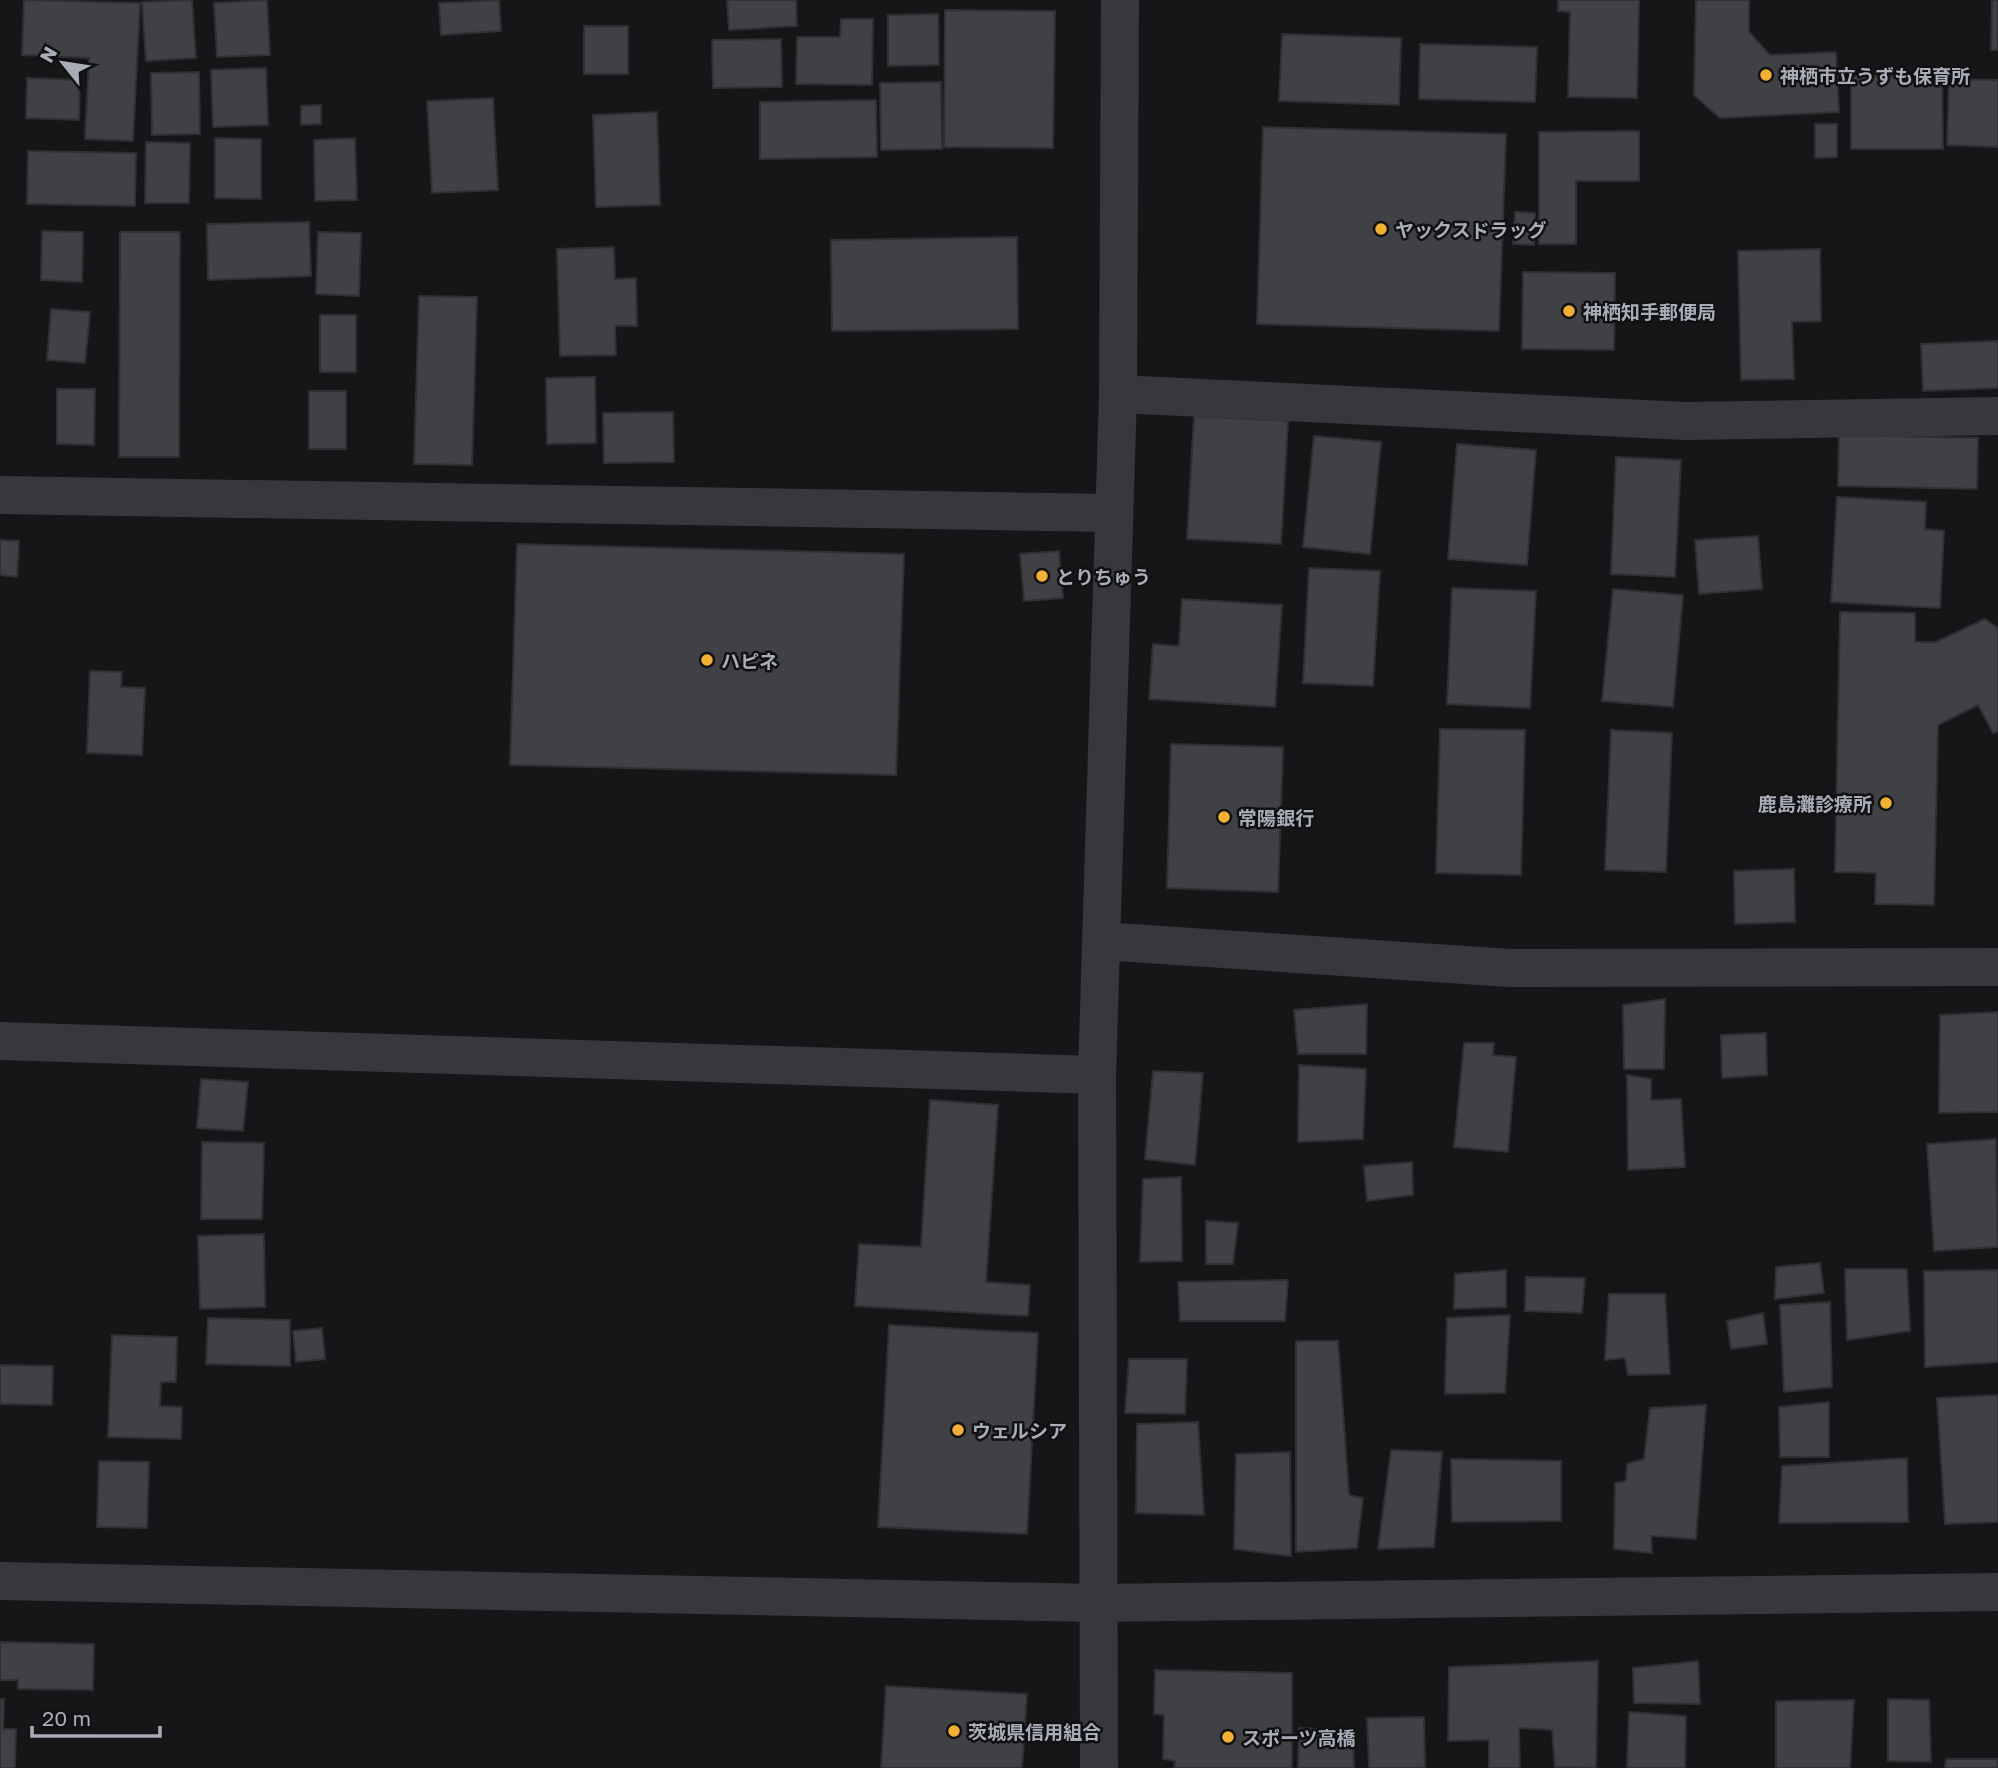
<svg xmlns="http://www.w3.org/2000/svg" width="1998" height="1768" font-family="'Golos Text','Noto Sans JP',sans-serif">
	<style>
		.building { fill: #404145; stroke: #303034; stroke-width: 2 }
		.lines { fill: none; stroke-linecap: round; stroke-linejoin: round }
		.minor { stroke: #37383d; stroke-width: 38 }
		.tertiary { stroke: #37383d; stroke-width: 38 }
		.poi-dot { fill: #f2b134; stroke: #111113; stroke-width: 2.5 }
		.labels { text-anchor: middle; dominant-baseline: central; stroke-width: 5; stroke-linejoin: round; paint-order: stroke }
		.poi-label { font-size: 19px; font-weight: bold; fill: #a8adb8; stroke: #111113; text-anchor: start }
	</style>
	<rect width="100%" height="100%" fill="#161618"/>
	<path class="building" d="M24,0L140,3L133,141L85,139L89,58L22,55Z
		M192,0L196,58L146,61L142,2Z
		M267,0L270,55L217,57L214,3Z
		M499,0L501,31L441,35L439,3Z
		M727,0H796L797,26L729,30Z
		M1558,0H1639L1637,98L1568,97L1570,12L1558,11Z
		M1696,0H1749V32L1770,55L1836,52L1839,112L1720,118L1694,95Z
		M1992,0H1998V50H1991Z
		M945,10L1055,11L1053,148L944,147Z
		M938,14L939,65L888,66V15Z
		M841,19H873L872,85L796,84L797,37H840Z
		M584,26H628V74H584Z
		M1282,34L1401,38L1399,105L1279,101Z
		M781,39L782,87L713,88L712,40Z
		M1420,44L1537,47L1535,102L1419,99Z
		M266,68L268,125L213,127L211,70Z
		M199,72L200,134L152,135L151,73Z
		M1851,76H1942L1943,149H1851Z
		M27,78L80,80L79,120L26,118Z
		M1949,79L1998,80V147L1947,145Z
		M941,82L942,149L881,150L880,83Z
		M493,98L498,190L432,193L427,101Z
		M876,100L877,157L760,159V102Z
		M321,105V124L301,125V106Z
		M657,112L660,205L596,207L593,115Z
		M1815,124H1837V157L1815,158Z
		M1263,127L1506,134L1499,331L1257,324Z
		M1639,131V181H1576V244H1539V132Z
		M215,138L261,139V199L215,198Z
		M355,138L357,200L315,201L314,140Z
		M146,142L190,143L189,203H145Z
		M28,151L136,153L135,206L27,204Z
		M1515,212L1535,213L1534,245L1513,244Z
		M309,222L311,276L208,280L207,224Z
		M42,231L83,232L82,282L41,280Z
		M120,232H180L179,457H119Z
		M318,232L361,233L359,296L316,294Z
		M1017,237L1018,329L832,331L831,240Z
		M614,247L615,279L636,278L637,326H615L616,355L560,356L557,249Z
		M1820,249L1821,321L1792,322L1794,379L1741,380L1738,251Z
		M1523,272L1615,273L1614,350L1522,349Z
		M419,296L477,297L472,465L414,464Z
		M51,309L90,312L85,363L47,360Z
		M320,315H356V372H320Z
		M1998,341V388L1923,391L1921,344Z
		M595,377L596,443L547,444L546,378Z
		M57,389H95L94,445L57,444Z
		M309,391H346V449H309Z
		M673,412L674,462L604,463L603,413Z
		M1194,416L1288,421L1281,544L1187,539Z
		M1839,435L1978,438L1977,489L1838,486Z
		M1314,436L1381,442L1370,554L1303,547Z
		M1457,444L1536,450L1527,565L1448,559Z
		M1616,457L1681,460L1675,577L1611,574Z
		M1837,497L1926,502L1925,529L1944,531L1940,608L1831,602Z
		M1758,536L1762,589L1699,594L1695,540Z
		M0,540L19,541L17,577L0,575Z
		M517,544L904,554L896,775L510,765Z
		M1059,551L1063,598L1024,601L1020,554Z
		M1309,568L1380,571L1373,686L1303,683Z
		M1452,588L1536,591L1530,708L1447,704Z
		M1613,589L1683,595L1673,707L1602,701Z
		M1182,599L1282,605L1275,707L1149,699L1153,644L1179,646Z
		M1840,612L1915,613V642H1936L1985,619L1998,628V731L1993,733L1978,705L1938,725L1934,905L1875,904L1876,873L1835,872Z
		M90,671L122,672L121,687L145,688L142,755L87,753Z
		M1440,729L1525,730L1521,875L1436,873Z
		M1611,730L1672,733L1666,872L1605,870Z
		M1171,744L1283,747L1278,892L1167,888Z
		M1794,869L1795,922L1735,924L1734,871Z
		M1665,999L1664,1069H1624L1623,1005Z
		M1367,1004L1366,1054H1298L1294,1010Z
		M1998,1012V1112L1939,1113L1940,1015Z
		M1766,1033L1767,1075L1722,1078L1721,1035Z
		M1464,1043H1494L1493,1055L1516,1057L1508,1152L1454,1147Z
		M1299,1065L1366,1069L1363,1139L1298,1142Z
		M1153,1071L1203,1073L1195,1165L1145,1159Z
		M1627,1075L1651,1079V1100L1681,1099L1685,1167L1628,1170Z
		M201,1079L248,1082L243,1131L197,1128Z
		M930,1100L998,1105L986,1282L1030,1285L1028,1316L855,1306L859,1244L921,1247Z
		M1996,1139L1998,1247L1934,1251L1927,1144Z
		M202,1142L264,1143L262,1219H201Z
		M1412,1162L1413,1195L1367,1201L1364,1166Z
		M1181,1177L1182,1261L1140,1262L1143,1179Z
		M1206,1221L1238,1223L1233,1264H1206Z
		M264,1234L265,1307L200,1309L198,1236Z
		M1820,1263L1824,1293L1775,1299L1776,1267Z
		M1845,1269H1907L1910,1331L1847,1340Z
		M1506,1270V1307L1454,1309L1455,1274Z
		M1998,1270V1362L1925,1367L1924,1271Z
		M1526,1277L1585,1278L1582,1313L1525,1311Z
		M1288,1280L1285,1321H1180L1178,1282Z
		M1609,1294H1665L1670,1374L1628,1375L1625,1358L1605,1360Z
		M1830,1302L1832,1387L1784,1392L1780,1305Z
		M1763,1313L1767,1344L1731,1349L1727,1321Z
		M1510,1315L1505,1393L1445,1394L1447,1318Z
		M208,1318L290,1320V1366L206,1364Z
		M889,1325L1038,1333L1027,1534L878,1527Z
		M322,1328L325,1359L296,1362L293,1331Z
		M112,1335L177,1337L176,1382H161L160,1406L182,1407L181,1439L108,1437Z
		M1296,1341H1338L1349,1495L1363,1498L1357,1548L1296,1552Z
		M1129,1359H1187L1185,1414L1125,1413Z
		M0,1365L53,1366L52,1405L0,1404Z
		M1998,1395V1522L1945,1524L1937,1398Z
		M1829,1402V1457H1780L1779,1407Z
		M1706,1405L1696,1539L1651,1536L1652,1553L1614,1549L1615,1483L1626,1481L1627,1464L1644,1459L1650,1408Z
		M1198,1422L1204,1515L1136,1513L1137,1424Z
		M1391,1450L1442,1452L1434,1547L1378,1549Z
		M1290,1452L1291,1556L1234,1549L1236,1454Z
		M1907,1458L1908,1522L1779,1523L1782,1466Z
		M1451,1459L1561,1461V1521L1452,1522Z
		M99,1461L149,1462L147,1528L97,1527Z
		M0,1642L94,1644L93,1690L18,1689V1680H0Z
		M1598,1661L1596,1768L1555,1767L1552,1730L1519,1728L1520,1768H1489V1740L1448,1741L1449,1667Z
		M1698,1661L1700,1704L1634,1703L1633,1668Z
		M1155,1670L1292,1673V1768H1174L1175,1761L1163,1759L1164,1715L1154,1714Z
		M886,1686L1027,1694L1022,1768H881Z
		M0,1699H4L3,1729H16L15,1768H0Z
		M1888,1699L1929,1700L1931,1762L1888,1761Z
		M1854,1700L1850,1768H1776V1701Z
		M1629,1712L1686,1716L1685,1768H1627Z
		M1424,1717L1425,1768H1369L1367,1718Z
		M1299,1728L1353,1731L1354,1768H1298Z
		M1946,1759H1997L1998,1768H1945Z"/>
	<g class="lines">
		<path class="minor" d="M1118,394L1686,421L1998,416
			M0,1041L1097,1075"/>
		<path class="tertiary" d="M0,495L1112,513
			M1101,941L1510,968L1998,967
			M0,1581L1097,1603L1998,1592
			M1099,1768L1097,1075L1118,394L1120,0"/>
	</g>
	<g class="poi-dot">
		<circle cx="1766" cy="75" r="7"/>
		<circle cx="1381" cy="229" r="7"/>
		<circle cx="1569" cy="311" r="7"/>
		<circle cx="1042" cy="576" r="7"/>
		<circle cx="707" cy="660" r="7"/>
		<circle cx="1886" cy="803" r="7"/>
		<circle cx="1224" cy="817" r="7"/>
		<circle cx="958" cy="1430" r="7"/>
		<circle cx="954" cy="1731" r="7"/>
		<circle cx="1228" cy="1737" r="7"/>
	</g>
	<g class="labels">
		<g class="poi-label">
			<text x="1780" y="75">神栖市立うずも保育所</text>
			<text x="1395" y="229">ヤックスドラッグ</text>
			<text x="1583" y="311">神栖知手郵便局</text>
			<text x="1056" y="576">とりちゅう</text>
			<text x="721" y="660">ハピネ</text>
			<text x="1872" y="803" text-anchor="end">鹿島灘診療所</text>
			<text x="1238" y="817">常陽銀行</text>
			<text x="972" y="1430">ウェルシア</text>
			<text x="968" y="1731">茨城県信用組合</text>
			<text x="1242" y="1737">スポーツ高橋</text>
		</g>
	</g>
	<g transform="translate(63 63) rotate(300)" stroke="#111113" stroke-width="5" paint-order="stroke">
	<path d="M0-5L12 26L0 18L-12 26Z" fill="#a8adb8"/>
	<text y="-10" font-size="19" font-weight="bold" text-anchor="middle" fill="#a8adb8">N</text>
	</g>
	<path d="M32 1726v10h128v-10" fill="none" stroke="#a8adb8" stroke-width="3.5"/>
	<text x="42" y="1726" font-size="21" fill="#a8adb8" stroke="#111113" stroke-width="5" paint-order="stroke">20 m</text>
</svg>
